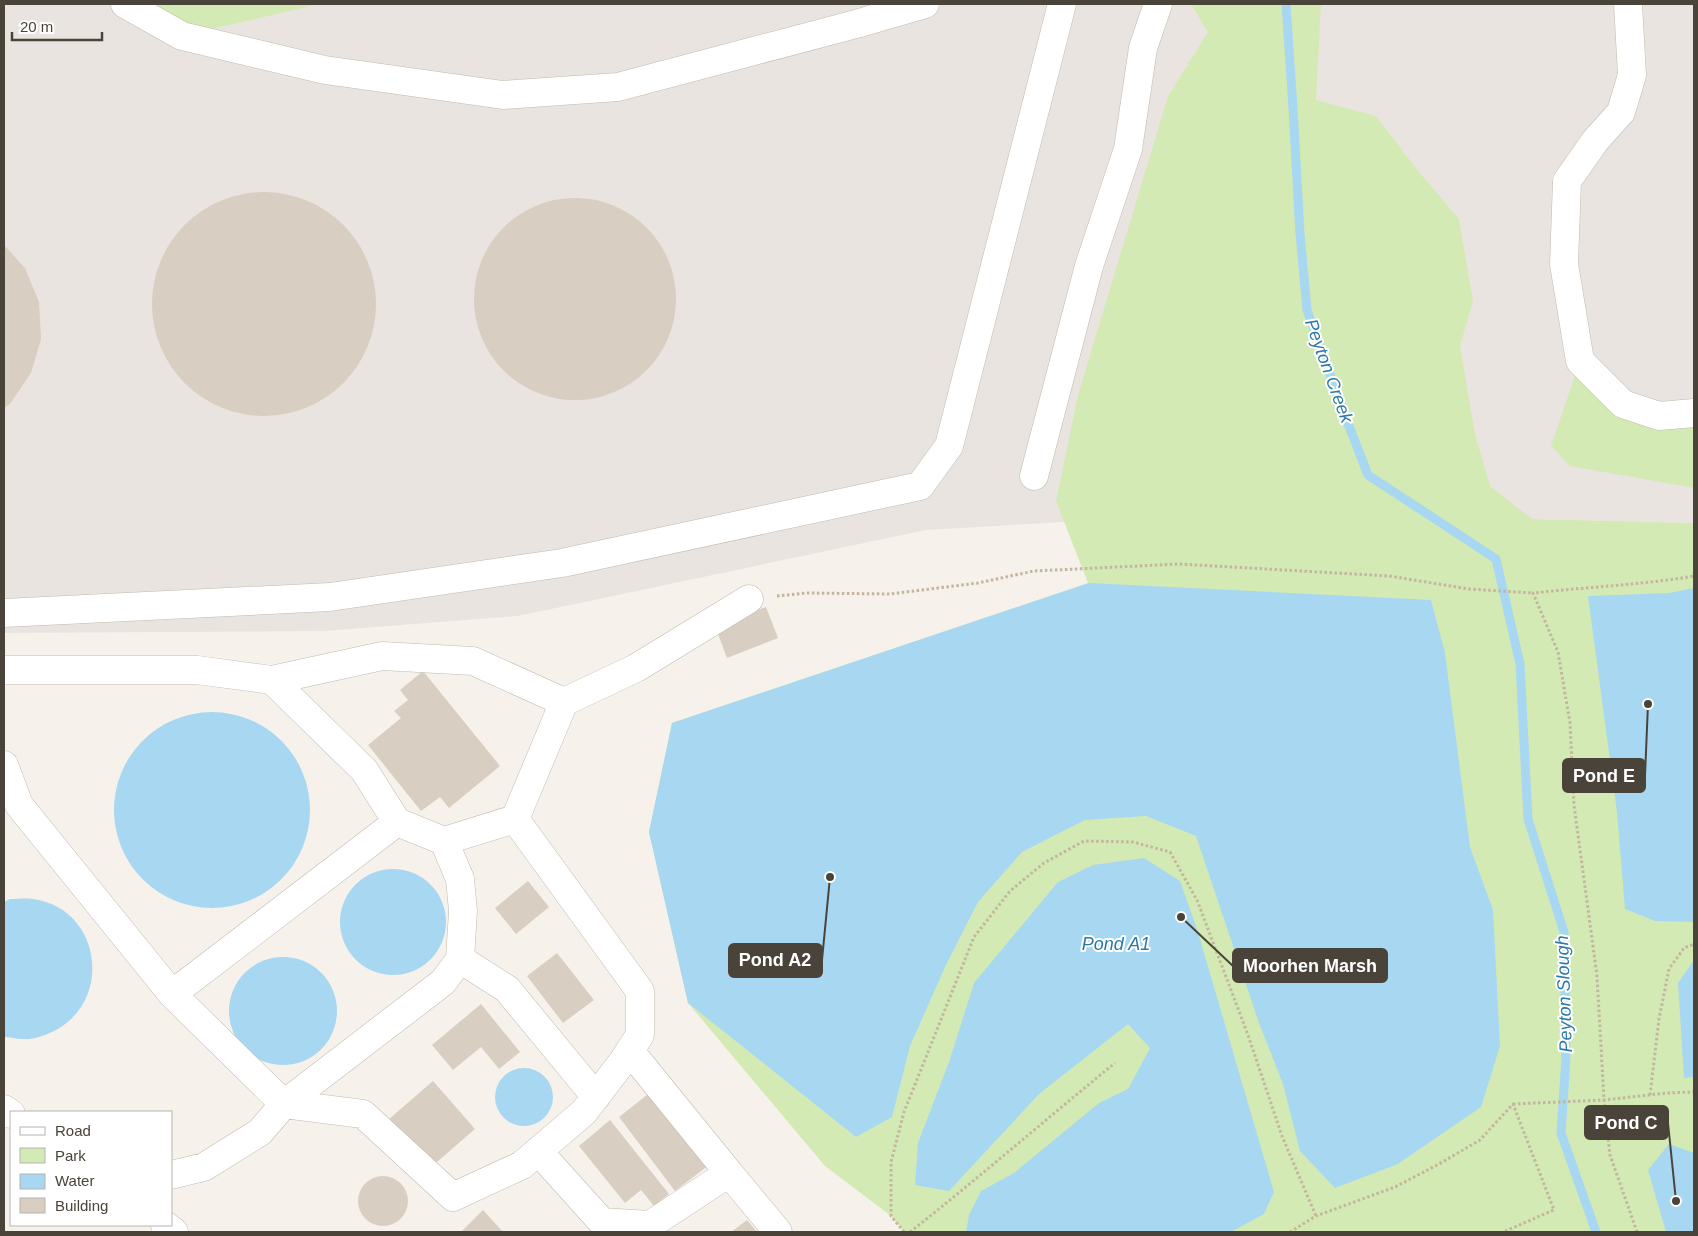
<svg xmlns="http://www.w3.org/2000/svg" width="1698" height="1236" font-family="Arial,sans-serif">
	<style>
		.industrial { fill: #e9e4e0 }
		.green { fill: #d4eab4 }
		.water { fill: #a8d7f2 }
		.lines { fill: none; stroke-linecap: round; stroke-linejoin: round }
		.stream { stroke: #a8d7f2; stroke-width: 9 }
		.building { fill: #d8cec1 }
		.minor-casing { stroke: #c2baae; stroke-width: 29 }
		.path { stroke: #c4b59f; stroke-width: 3; stroke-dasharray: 2.5 2.5; stroke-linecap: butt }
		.minor { stroke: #fff; stroke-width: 28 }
		.labels { text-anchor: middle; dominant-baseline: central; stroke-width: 4; stroke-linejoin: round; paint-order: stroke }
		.water-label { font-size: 18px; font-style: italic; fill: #2c79a8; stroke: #fff }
		.leader { fill: none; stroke: #4a4339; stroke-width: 2 }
		.callout-dot { fill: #4a4339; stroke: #fff; stroke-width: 2 }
		.callout { fill: #4a4339; stroke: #4a4339; stroke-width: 2 }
		.callout-label { font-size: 18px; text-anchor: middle; font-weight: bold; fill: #fff }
	</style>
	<rect width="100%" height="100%" fill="#f6f2eb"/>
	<path class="industrial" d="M4,4H1694V523L1532,519L1099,520L926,530L518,616L325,631L4,633Z"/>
	<path class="green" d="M125,4H320L182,36Z
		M1191,4H1321L1316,100L1376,116L1419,172L1459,219L1473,301L1460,346L1475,434L1490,486L1532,519L1694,523V1232H904L891,1216L825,1166L688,1003L649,832L672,723L1088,583L1056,501L1078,395L1168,96L1208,32Z
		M1580,361L1623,404L1694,413V488L1570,466L1551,446Z"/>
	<path class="water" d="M1089,583L1431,600L1445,653L1470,847L1493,910L1500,1046L1481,1107L1398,1164L1335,1188L1300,1151L1283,1084L1259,1023L1196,836L1146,816L1085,820L1022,852L978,902L946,965L910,1046L892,1117L856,1137L688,1003L649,832L672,723Z
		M1694,588V922L1655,921L1625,909L1617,812L1588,596L1669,593Z
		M114 810a98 98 0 1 1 196 0a98 98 0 1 1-196 0Z
		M1144,858L1180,881L1197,929L1274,1192L1264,1214L1231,1232H966L969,1215L981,1191L1014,1173L1099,1103L1128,1089L1150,1048L1128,1024L1039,1094L949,1191L915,1185L918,1143L949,1062L974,983L1058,882L1093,865Z
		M340 922a53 53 0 1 1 106 0a53 53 0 1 1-106 0Z
		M10,899C17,899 26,898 33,899C100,908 114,998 56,1030C46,1035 34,1040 23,1039C16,1039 10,1037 4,1037V902Z
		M229 1011a54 54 0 1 1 108 0a54 54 0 1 1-108 0Z
		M1694,960V1077L1684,1078L1678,983Z
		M495 1097a29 29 0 1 1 58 0a29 29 0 1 1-58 0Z
		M1669,1144L1694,1153V1232H1666L1648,1170Z"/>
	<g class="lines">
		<path class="stream" d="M1286,4L1293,108L1300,234L1307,310L1342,408L1368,475L1496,559L1520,664L1528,819L1564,932L1566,1057L1561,1133L1596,1232"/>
	</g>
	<path class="building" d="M152 304a112 112 0 1 1 224 0a112 112 0 1 1-224 0Z
		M474 299a101 101 0 1 1 202 0a101 101 0 1 1-202 0Z
		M4,245L25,268L39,302L41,339L31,373L10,404L4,408Z
		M766,607L778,638L727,658L715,626Z
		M423,671L500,766L449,808L440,797L421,811L368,745L401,718L394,711L408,700L400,690Z
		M528,881L549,907L516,934L495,908Z
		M557,953L594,1000L563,1023L527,976Z
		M481,1004L520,1052L499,1069L481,1047L453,1070L432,1045Z
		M433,1081L475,1129L430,1168L388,1120Z
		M652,1091L709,1165L675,1191L619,1117Z
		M610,1120L669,1194L654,1206L641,1190L625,1203L579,1146Z
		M358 1201a25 25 0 1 1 50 0a25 25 0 1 1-50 0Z
		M483,1210L503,1232H461Z
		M747,1220L757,1232H731Z"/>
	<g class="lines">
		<g class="minor-casing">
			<path id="minor" d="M125,4L182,36L325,70L503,95L618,87L856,24L925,4
				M1628,4L1632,75L1621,112L1595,141L1567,181L1564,264L1580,361L1623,404L1659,416L1694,413
				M1034,476L1089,266L1128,149L1143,48L1158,4
				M4,613L330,597L562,563L920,486L949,446L1062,4
				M4,670H197L272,680L364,770L397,822L444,841L515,819L564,702L636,668L749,599
				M272,680L382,656L473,661L564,702
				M4,765L19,805L172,994L397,822
				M460,959L507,989L596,1097
				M284,1104L363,1114L453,1197L522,1165L584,1112L623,1061L640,1035V991L515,819
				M284,1104L443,982L460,959L463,911L460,879L444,841
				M4,1109L11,1114
				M538,1151L602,1222L650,1225L729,1173L630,1051
				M729,1173L778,1232
				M171,1175L204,1167L260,1132L284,1104L172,994
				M165,1225L174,1232"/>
		</g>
		<path class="path" d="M777,596L808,593L890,594L978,583L1034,571L1179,564L1389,576L1469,589L1533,593
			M1650,1095L1659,1019L1669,969L1684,948L1694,944
			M1513,1104L1604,1100L1667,1093L1694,1092
			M904,1232L891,1216V1162L904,1112L974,937L1010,891L1044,863L1084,841L1133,842L1170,852L1197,900L1248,1035L1282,1136L1316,1216
			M910,1232C980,1177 1046,1119 1115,1063
			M1290,1232L1316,1216L1395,1187L1439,1164L1480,1140L1513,1104L1554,1210L1503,1232
			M1637,1232L1610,1155L1604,1100L1597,976L1574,805L1570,723L1558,652L1533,593C1587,587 1641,585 1694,576"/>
		<use href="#minor" class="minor"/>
	</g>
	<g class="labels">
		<g class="water-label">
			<text transform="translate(1329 371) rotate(70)">Peyton Creek</text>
			<text x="1116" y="944">Pond A1</text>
			<text transform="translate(1564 994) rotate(-92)">Peyton Slough</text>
		</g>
	</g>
	<path class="leader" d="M1648 704L1645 776M830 877L822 960M1181 917L1233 966M1676 1201L1668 1123"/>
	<g class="callout-dot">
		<circle cx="1648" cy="704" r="5"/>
		<circle cx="830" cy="877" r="5"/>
		<circle cx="1181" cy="917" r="5"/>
		<circle cx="1676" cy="1201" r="5"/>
	</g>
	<g class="callout">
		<rect x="1563" y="759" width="82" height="33" rx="5"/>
		<rect x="729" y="944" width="93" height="33" rx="5"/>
		<rect x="1233" y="949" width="154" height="33" rx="5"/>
		<rect x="1585" y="1106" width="83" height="33" rx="5"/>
	</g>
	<g class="callout-label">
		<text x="1604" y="782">Pond E</text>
		<text x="775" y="966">Pond A2</text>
		<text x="1310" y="972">Moorhen Marsh</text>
		<text x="1626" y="1129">Pond C</text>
	</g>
	<rect width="1698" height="1236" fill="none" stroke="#4a4339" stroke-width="10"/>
	<rect x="10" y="1111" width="162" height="115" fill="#ffffff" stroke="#b7b4b0"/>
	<rect x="20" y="1127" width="25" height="8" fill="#ffffff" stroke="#b7b4b0"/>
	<text x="55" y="1136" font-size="15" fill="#4a4339">Road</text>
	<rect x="20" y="1148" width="25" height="15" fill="#d4eab4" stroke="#b7b4b0"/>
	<text x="55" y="1161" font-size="15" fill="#4a4339">Park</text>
	<rect x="20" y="1174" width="25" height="15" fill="#a8d7f2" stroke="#b7b4b0"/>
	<text x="55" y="1186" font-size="15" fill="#4a4339">Water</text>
	<rect x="20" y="1198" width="25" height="15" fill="#d8cec1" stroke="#b7b4b0"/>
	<text x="55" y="1211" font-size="15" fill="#4a4339">Building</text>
	<path d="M12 32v8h90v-8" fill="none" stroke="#4a4339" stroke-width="2.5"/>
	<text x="20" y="32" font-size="15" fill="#4a4339" stroke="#ffffff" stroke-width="4" paint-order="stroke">20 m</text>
</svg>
